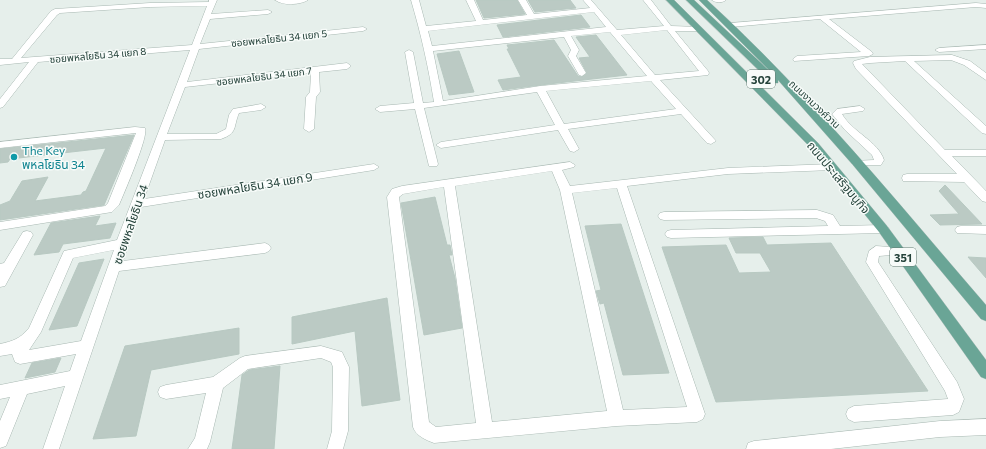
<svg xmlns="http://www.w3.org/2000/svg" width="986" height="449" font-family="Commissioner,'Noto Sans Thai',sans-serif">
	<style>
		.building { fill: #bbcac4; stroke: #b8c9c2 }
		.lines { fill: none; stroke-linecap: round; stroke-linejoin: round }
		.minor-casing { stroke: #a8b8b2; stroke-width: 1 }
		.major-casing { stroke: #c2cac8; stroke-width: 1 }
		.minor { fill: #fff; fill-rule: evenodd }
		.major { fill: #6aa596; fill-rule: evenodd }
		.culture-dot { fill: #0f9aa8; stroke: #f7fbf9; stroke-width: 1.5 }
		.labels { text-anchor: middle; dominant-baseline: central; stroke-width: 3; stroke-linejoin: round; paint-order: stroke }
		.far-street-label { font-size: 10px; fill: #24423a; stroke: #f7fbf9 }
		.shield { fill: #f7fbf9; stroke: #637a73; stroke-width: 1 }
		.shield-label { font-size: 11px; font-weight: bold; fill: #24423a }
		.culture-label { font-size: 12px; fill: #0d838f; stroke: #f7fbf9; text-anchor: start }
		.street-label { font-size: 12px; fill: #24423a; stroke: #f7fbf9 }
	</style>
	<rect width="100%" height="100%" fill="#e6efeb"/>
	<path class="building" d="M476,0H517L525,14L484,18Z
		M528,0H570L576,8L535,12Z
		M581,15L590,27L503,37L497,25Z
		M596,35L627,75L540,85L503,90L498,80L521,77L507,49H509L507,45L554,40L578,76L582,77L587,73L579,58L590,57L576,37Z
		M459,51L474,92L449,95L437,54Z
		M134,135L104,205L0,220V205L10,201L22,181L48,177L35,201L81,195L83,192L86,191L106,148L10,159L8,162L0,163V149Z
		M945,185L982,224L940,225L930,215L959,214L939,191Z
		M435,197L447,245H450L452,255H449L455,278L462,328L424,335L401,203Z
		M100,216L95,226L116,223L110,238L63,244L59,252L34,255L51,223Z
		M621,224L669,373L623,375L604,303L600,304L596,291L601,290L585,226Z
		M763,237L767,245L831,243L928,391L716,402L662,247L726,245L739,273L771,272L760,253H736L729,238Z
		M968,257L986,258V278Z
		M104,259L77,326L49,330L79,263Z
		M387,298L400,400L362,406L355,331L292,344V317Z
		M239,328V354L151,370L136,436L93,439L125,346Z
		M61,358L55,372L25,378L32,363Z
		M280,366L274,449H232L242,375L249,370Z"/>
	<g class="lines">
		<g class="minor-casing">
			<path id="minor" d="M209,0H217L211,14L268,10L272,12L268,14L210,19L200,44L363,27L367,29L363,31L199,49L187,82L347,63L351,66L347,69L319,72L320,92L316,97L314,129L309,132L304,129L306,97L310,92L311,73L185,87L167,134H216L226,129L229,115L233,109L261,104L266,107L261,110L239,113C233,127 238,133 221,139L165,140L144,199L374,164L379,167L374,170L141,207L123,261L265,243L269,245L271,248L269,251L265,253L119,271L59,449H43L65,386L27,394L6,446L0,448V421L10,397L0,399V385L70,371L76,354L20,364L15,362L12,354L0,356V344C13,341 20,339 29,328L64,251L117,240L190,50L38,62L3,107L0,108V99L29,62L0,65V59H12L51,11L55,9L150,3L209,2ZM207,6L192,45L21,58L57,15L60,13L150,7ZM114,250L81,341L29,350L41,332L73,258Z
				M275,0H308C300,5 283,6 275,0Z
				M411,0H419L426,26L476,21L466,0H474L483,20L527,15L518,0H526L534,14L590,8L583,0H591L617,30L664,26L643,0H651L671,26L699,27L703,29L699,31H675L708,71L709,73L708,75L660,80L716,141L711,144L707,143L681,114L568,129L579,149L574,152L570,151L558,130L441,148L436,145L441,142L555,125L537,92L424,108L438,164L437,166H429L415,109L380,112L375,109L380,106L414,103L405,52L409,50L413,52L423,103L434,102C428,65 421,34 411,0ZM594,12L606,27L432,46L428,31ZM667,30L699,71L655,75L621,35ZM610,32L647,76L540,86L443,101L433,51L564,37L571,50L568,56L579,75L582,76L586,73L576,56L579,50L571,36ZM651,81L676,109L564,124L546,91Z
				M712,0H726C723,3 715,3 712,0Z
				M976,3L986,4V8L976,7L829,19L872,52L873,54L869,56L794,61L793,59L797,56L861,52L820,19L731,27L727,25L731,23Z
				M986,45V49L939,52L935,50L939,48Z
				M952,55L970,61L986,73V80L964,65L951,60L914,61L986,126V134L982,133L905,61L870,63L862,64L945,150H986V156H952L986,191V202L982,201L964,182L903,181L902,178L903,175L907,174H957L856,69L853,63L854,61L870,57Z
				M860,106L865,109L863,111L842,114C852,132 878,141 884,160L881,165H853L852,163L853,161L874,160L872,155L845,130L832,114L837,109Z
				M135,127L145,128C149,136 124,193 119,205L112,212L0,230V222L105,206L108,203L136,133L0,148V142Z
				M570,162L575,165L574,167L562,170L570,186L728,168L832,164L837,167L832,170L728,174L627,186L705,414L703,419L697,422L617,426L434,443C426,440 416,436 413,427L387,197L392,189L402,186ZM552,171L560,190L607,411L492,422L455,186ZM444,187L476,423L436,427L429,422L399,197L403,194ZM617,188L687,407L623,410L572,193Z
				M817,210L833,215L840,226L883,225L887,226L889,229L887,232L883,233L671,238L667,237L665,234L667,231L671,230L828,226L825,221L816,218L664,220L660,219L658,216L660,213L664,212Z
				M961,226H986V234L957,233L955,230L957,227Z
				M27,231L31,232L33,235L5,286L0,287V264L4,263L23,232Z
				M876,246L903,248L905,251L903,254L879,256L878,262L957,382L964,399L959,412L953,415L854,422L848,419L846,414L848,409L854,406L948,399L945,391L866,262L869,251Z
				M321,346L342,352L349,367L348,431L343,449H327L332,431L333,367L331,362L321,358L248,369L223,388L210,442L207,449H188L195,438L206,393L166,399L160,397L158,392L160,387L166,385L213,377L240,358L245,356Z
				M986,419V435L940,437L831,449H746L748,443L754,441L940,421Z"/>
		</g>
		<g class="major-casing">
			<path id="major" d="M666,0H674L818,143L887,226L986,360V379L981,377L879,232L810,147Z
				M686,0H694L777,78L699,0H707C809,93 896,201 986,305V321L981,319L853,165L778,80V83H772Z"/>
		</g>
		<use href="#minor" class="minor"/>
		<use href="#major" class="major"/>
	</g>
	<circle class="culture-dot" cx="14" cy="157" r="4"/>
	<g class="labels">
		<g class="far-street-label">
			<text transform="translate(279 38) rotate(-6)">ซอยพหลโยธิน 34 แยก 5</text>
			<text transform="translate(98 55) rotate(-5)">ซอยพหลโยธิน 34 แยก 8</text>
			<text transform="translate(264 76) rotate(-7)">ซอยพหลโยธิน 34 แยก 7</text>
			<text transform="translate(815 104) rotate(43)">ถนนงามวงศ์วาน</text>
		</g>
		<g class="shield">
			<rect x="747" y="70" width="28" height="18" rx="3"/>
			<rect x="890" y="248" width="26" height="18" rx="3"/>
		</g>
		<g class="shield-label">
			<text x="761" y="79">302</text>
			<text x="903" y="257">351</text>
		</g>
		<g class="culture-label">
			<text x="22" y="150">The Key<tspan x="22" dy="14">พหลโยธิน 34</tspan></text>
		</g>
		<g class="street-label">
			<text transform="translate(839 177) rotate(50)">ถนนประเสริฐมนูกิจ</text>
			<text transform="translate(255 185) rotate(-9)">ซอยพหลโยธิน 34 แยก 9</text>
			<text transform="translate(130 224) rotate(-71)">ซอยพหลโยธิน 34</text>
		</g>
	</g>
</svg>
